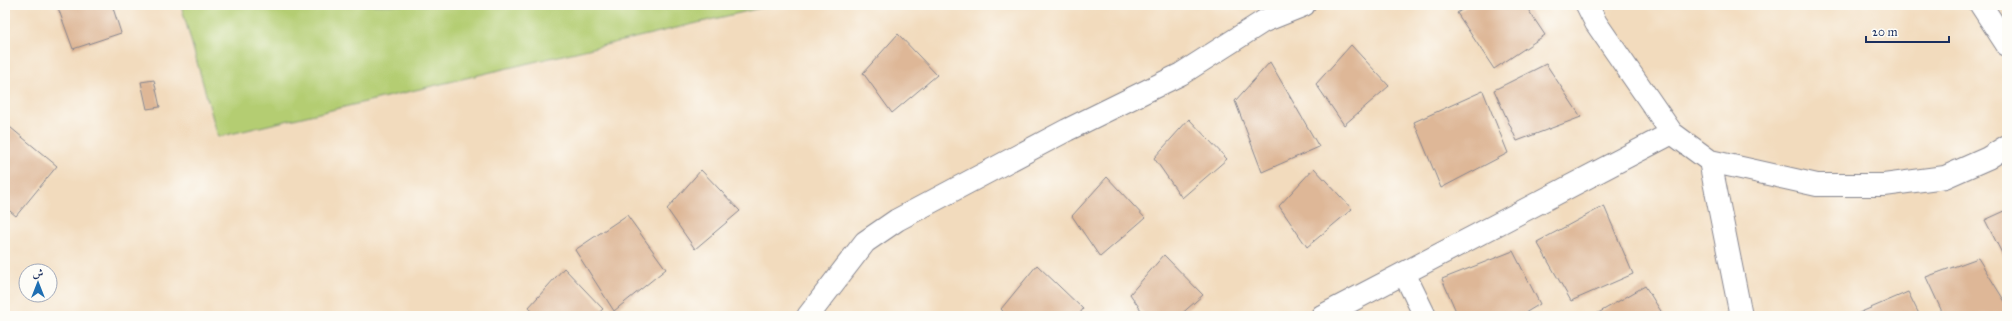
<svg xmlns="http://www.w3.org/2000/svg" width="2012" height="321" font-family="'IM FELL Great Primer',Amiri,serif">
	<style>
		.green { fill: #b4cd72; stroke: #687e68 }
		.building { fill: #deb797 }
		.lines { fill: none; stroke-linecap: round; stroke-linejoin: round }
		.minor-casing { stroke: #86858e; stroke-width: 24 }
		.minor { stroke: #fff; stroke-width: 22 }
	</style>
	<rect width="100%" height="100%" fill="#fdfcf7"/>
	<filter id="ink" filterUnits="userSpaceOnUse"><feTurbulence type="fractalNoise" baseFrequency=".025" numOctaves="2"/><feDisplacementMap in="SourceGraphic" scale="8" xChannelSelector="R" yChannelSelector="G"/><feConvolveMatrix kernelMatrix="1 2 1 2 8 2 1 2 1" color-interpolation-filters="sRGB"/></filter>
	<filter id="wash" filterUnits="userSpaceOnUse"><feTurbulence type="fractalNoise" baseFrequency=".012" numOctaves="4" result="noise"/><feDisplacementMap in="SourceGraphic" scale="16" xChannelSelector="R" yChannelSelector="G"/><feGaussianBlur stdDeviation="0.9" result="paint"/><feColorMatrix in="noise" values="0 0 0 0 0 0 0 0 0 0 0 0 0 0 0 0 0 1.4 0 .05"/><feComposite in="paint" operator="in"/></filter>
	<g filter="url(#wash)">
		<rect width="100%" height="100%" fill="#f2dbbd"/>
		<path class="green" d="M181,5H773L218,137Z"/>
		<g id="blocks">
			<path class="building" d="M57,5H112L121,33L73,49Z
				M1469,5H1525L1545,35L1494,69L1457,13Z
				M898,34L937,75L892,113L863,73Z
				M1351,45L1389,86L1344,125L1316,84Z
				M1270,62L1319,147L1262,172L1235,101Z
				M1546,64L1581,117L1517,141L1494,90Z
				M154,80L160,107L147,109L141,82Z
				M1483,91L1508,153L1441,188L1414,122Z
				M1189,119L1227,159L1182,198L1154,158Z
				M5,123L57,166L16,216L5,207Z
				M1314,168L1352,209L1307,247L1279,206Z
				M701,170L740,211L695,249L667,209Z
				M1107,177L1145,218L1100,257L1072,216Z
				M1604,206L1633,274L1571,301L1537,242Z
				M2007,210V263L1985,220Z
				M627,215L666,269L614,311L575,250Z
				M1513,251L1540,304L1520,316H1458L1442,279Z
				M1164,255L1203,295L1179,316H1145L1130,294Z
				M1978,258L2007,305V316H1944L1926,277Z
				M1037,265L1083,309L1078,316H1007L1001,309Z
				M564,268L603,309L595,316H535L529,307Z
				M1645,286L1664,316H1593Z
				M1908,292L1920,316H1852Z"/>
		</g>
	</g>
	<g filter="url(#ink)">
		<use href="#blocks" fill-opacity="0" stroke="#86858e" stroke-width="1"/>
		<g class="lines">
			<g class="minor-casing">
				<path id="minor" d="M1587,5L1596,23L1672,133L1710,161L1817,185H1884L1945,177L1988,158L2007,146
					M1981,5L2007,45
					M1710,161L1741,316
					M1404,273L1425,316
					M808,316L865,242L897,220L1067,130L1181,74L1264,21L1304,5
					M1322,316L1672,133"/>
			</g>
			<use href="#minor" class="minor"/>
		</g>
	</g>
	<rect width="2012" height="321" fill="none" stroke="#fdfcf7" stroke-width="20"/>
	<g transform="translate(38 283)"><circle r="19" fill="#fdfcf7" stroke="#a3aaba"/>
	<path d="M0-3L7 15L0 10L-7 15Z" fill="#1f6fb2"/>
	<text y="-6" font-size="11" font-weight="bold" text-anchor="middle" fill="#1b2f5e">ش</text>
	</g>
	<path d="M1866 36v6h83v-6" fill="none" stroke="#1b2f5e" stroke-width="2"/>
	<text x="1872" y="36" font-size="12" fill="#1b2f5e" stroke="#fdfcf7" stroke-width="3" paint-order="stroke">20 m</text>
</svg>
